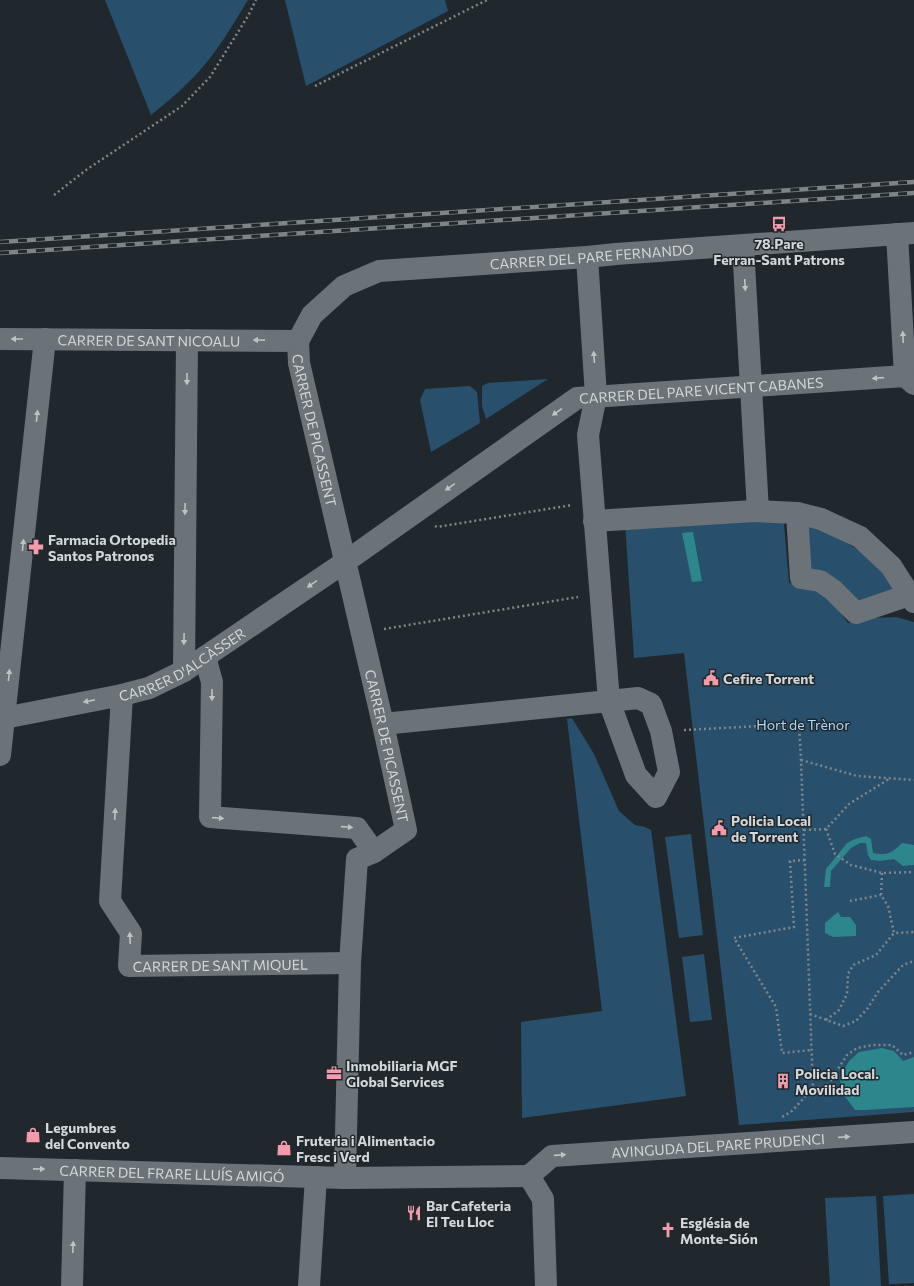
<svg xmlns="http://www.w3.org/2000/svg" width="914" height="1286" font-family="Commissioner,sans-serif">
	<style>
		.green { fill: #28506c }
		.water { fill: #2d868b }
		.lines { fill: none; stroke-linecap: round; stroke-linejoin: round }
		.path { stroke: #80868a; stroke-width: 2.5; stroke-dasharray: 2 3; stroke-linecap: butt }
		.minor { stroke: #6b7278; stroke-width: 22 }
		.rail-casing { stroke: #7f8488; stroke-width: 4.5 }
		.rail { stroke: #21282d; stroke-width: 3; stroke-dasharray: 9; stroke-linecap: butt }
		.oneway { fill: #bdc3c6 }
		.labels { text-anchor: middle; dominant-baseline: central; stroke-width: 3; stroke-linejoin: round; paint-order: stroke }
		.poi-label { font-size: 14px; font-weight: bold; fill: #d2d7da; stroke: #21282d; text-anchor: start }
		.street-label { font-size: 14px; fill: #d2d7da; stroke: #21282d }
		.park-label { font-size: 14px; fill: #abd8fa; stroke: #21282d }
	</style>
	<rect width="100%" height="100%" fill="#21282d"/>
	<path class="green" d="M105,0H248C235,21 223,42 207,62C191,82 171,99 151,115Z
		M285,0H445L448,11L306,86Z
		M548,379L486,419L482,406V386L488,383Z
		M470,386L477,392L480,423L431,452L420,400L425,389Z
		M783,512L789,583L803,584L830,598L848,623L872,618L896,617L914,622V1112L739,1125L684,653L634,658L625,522Z
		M808,527L828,532L864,553L900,589L859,603L810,570Z
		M572,718L594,754L619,811L635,825L645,827L651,830L686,1096L522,1118L521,1022L602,1011L567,719Z
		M691,834L703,935L679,938L665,837Z
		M704,954L712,1020L690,1022L682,957Z
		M914,1194V1283L889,1284L883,1196Z
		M876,1196L881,1286H830L825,1198Z"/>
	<path class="water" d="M693,532L702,581L692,582L682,533Z
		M866,836L871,839L873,853C887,856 892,853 902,843L914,845V865L903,866L894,859L880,861L871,860L868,855L866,843H860L851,848L831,871L830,887H824L826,869L847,843L855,839Z
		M838,912L841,917H850L856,925V936L833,937L825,933V923Z
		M882,1048L894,1051L903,1061L914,1057V1107L866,1110H855L841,1091L840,1078L849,1061L859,1052Z"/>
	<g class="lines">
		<path class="path" d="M315,86L487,0
			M54,195L86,170L182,106L210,77L248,16L256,0
			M435,526L437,527L572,505
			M384,629L578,597
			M684,730L799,724L801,760L813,1088L792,1111L782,1117
			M801,760L857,776L914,780
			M826,829L835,854L851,865L882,873L914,872
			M804,830L826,829L849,804L889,779
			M805,860L790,861L794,927L734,938L776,1007L782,1053L811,1050
			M882,873L881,895L888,906L894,933L914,932
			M850,901L881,895
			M810,1014L843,1026L856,1021L867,1009L878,992L903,965L914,961
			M826,1020L839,1010L847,994L848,974L853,965L876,955L894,933
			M813,1088L827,1086L847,1055L857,1048L873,1045H892L903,1055L914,1052"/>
		<g class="minor">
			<path d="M897,234L905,376"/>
			<path d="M743,246L758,511"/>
			<path id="s1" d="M0,339L298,341"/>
			<path id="s2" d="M298,341L299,363L383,724L406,830L374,852L357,859L350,963L345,1178"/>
			<path id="s3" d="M298,341L312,315L344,286L379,271L587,257L616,254L914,233"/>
			<path d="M797,513L801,578L820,581L833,590L856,613L909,595"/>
			<path d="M594,521L754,511L797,513L821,519L860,537L891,566L914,602"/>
			<path d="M205,657L212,682L210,817L357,828L374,852"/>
			<path d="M184,671L187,340"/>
			<path id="s4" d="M122,695L110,901L131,933L129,966L350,963"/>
			<path id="s5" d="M0,721L4,718L122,695L149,688L184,671L345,562L577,398L905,376L914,384"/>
			<path d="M383,724L609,701L636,775L656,797L669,772L661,731L651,704L638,698L609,701L588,435L596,396L587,257"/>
			<path d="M0,755L45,339"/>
			<path id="s6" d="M0,1168L345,1178L529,1176"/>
			<path id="s7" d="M529,1176L552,1156L914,1132"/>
			<path d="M529,1176L543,1199L546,1286"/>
			<path d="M72,1286L75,1170"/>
			<path d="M309,1286L316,1177"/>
		</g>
		<g class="rail-casing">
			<path id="rail" d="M0,242L914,182
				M0,253L914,193"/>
		</g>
		<use href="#rail" class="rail"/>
	</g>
	<defs><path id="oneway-solid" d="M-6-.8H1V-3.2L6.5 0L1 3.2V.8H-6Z"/></defs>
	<g class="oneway">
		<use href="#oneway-solid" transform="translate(745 285) rotate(87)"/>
		<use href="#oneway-solid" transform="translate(903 337) rotate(-93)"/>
		<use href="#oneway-solid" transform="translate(17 339) rotate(180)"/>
		<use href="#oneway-solid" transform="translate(259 340) rotate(-179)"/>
		<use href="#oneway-solid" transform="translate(594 357) rotate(-94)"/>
		<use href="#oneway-solid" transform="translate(878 378) rotate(176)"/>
		<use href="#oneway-solid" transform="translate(187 379) rotate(91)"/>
		<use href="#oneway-solid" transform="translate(557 412) rotate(145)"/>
		<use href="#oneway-solid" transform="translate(37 416) rotate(-84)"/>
		<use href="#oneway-solid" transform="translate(450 487) rotate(145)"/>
		<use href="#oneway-solid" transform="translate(185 509) rotate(91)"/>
		<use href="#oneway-solid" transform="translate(23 545) rotate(-84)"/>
		<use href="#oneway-solid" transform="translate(312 584) rotate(146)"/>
		<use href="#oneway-solid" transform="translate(184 639) rotate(91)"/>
		<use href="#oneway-solid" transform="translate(9 675) rotate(-84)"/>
		<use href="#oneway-solid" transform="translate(212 695) rotate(90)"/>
		<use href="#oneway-solid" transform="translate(89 701) rotate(169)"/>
		<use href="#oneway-solid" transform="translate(115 814) rotate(-87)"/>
		<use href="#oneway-solid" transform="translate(218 818) rotate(4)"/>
		<use href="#oneway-solid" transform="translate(347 827) rotate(4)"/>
		<use href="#oneway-solid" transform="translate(130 938) rotate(-92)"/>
		<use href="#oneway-solid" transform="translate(844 1137) rotate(-4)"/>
		<use href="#oneway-solid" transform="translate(560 1155) rotate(-4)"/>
		<use href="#oneway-solid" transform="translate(39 1169) rotate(1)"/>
		<use href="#oneway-solid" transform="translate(73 1247) rotate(-88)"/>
	</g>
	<defs>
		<g id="bus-bare" transform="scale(1.2)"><path d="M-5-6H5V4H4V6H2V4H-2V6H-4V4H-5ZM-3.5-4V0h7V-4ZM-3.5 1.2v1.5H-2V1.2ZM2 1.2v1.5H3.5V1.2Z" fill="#f39aab" stroke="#21282d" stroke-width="2.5" paint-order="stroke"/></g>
		<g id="pharmacy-bare" transform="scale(1.2)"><path d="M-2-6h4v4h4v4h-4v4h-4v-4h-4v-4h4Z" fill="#f39aab" stroke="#21282d" stroke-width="2.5" paint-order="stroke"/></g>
		<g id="civic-bare" transform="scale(1.2)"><path d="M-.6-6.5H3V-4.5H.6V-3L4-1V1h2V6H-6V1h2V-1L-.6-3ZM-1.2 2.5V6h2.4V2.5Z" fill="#f39aab" stroke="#21282d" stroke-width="2.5" paint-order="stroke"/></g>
		<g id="office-bare" transform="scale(1.2)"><path d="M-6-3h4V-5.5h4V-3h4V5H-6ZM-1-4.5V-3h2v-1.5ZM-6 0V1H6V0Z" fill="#f39aab" stroke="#21282d" stroke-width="2.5" paint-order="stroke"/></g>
		<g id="building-bare" transform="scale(1.2)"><path d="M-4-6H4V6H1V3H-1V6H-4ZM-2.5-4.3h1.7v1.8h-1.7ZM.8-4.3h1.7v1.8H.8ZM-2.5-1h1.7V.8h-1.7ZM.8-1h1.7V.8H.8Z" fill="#f39aab" stroke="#21282d" stroke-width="2.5" paint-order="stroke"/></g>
		<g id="shop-bare" transform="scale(1.2)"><path d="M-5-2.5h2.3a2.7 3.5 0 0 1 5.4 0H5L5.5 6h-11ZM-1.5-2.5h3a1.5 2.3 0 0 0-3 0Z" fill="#f39aab" stroke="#21282d" stroke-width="2.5" paint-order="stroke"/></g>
		<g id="restaurant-bare" transform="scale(1.2)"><path d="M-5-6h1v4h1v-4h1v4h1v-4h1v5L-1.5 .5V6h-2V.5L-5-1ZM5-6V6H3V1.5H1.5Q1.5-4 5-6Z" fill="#f39aab" stroke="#21282d" stroke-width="2.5" paint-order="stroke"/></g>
		<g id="church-bare" transform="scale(1.2)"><path d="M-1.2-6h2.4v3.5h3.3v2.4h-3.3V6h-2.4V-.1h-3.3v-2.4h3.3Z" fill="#f39aab" stroke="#21282d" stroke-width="2.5" paint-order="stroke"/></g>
	</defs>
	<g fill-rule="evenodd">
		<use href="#bus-bare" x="779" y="224"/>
		<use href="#pharmacy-bare" x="36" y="547"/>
		<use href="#civic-bare" x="711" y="678"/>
		<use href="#civic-bare" x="719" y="828"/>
		<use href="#office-bare" x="334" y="1073"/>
		<use href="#building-bare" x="783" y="1081"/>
		<use href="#shop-bare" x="33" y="1135"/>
		<use href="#shop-bare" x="284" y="1148"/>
		<use href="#restaurant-bare" x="414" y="1213"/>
		<use href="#church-bare" x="668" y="1230"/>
	</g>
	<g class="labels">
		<g class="poi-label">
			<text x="779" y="243" text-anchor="middle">78.Pare<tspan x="779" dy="16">Ferran-Sant Patrons</tspan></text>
			<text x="48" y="539">Farmacia Ortopedia<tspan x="48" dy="16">Santos Patronos</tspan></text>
			<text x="723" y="678">Cefire Torrent</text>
			<text x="731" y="820">Policia Local<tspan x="731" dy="16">de Torrent</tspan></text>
			<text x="346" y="1065">Inmobiliaria MGF<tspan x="346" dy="16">Global Services</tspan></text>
			<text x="795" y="1073">Policia Local.<tspan x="795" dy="16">Movilidad</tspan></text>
			<text x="45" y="1127">Legumbres<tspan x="45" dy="16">del Convento</tspan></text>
			<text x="296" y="1140">Fruteria i Alimentacio<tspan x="296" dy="16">Fresc i Verd</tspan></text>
			<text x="426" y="1205">Bar Cafeteria<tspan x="426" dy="16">El Teu Lloc</tspan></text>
			<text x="680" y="1222">Església de<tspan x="680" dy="16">Monte-Sión</tspan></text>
		</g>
		<g class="street-label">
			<text stroke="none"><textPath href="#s3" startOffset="324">CARRER DEL PARE FERNANDO</textPath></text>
			<text stroke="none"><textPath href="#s1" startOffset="149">CARRER DE SANT NICOALU</textPath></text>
			<text stroke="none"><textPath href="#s5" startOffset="795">CARRER DEL PARE VICENT CABANES</textPath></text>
			<text stroke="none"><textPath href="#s2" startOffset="91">CARRER DE PICASSENT</textPath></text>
			<text stroke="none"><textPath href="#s5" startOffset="193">CARRER D'ALCÀSSER</textPath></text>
			<text stroke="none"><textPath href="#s2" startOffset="415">CARRER DE PICASSENT</textPath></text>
			<text stroke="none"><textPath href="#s4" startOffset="369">CARRER DE SANT MIQUEL</textPath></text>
			<text stroke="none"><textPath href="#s7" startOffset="197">AVINGUDA DEL PARE PRUDENCI</textPath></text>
			<text stroke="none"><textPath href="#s6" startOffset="172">CARRER DEL FRARE LLUÍS AMIGÓ</textPath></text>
		</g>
		<g class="park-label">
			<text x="803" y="724">Hort de Trènor</text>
		</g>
	</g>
</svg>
